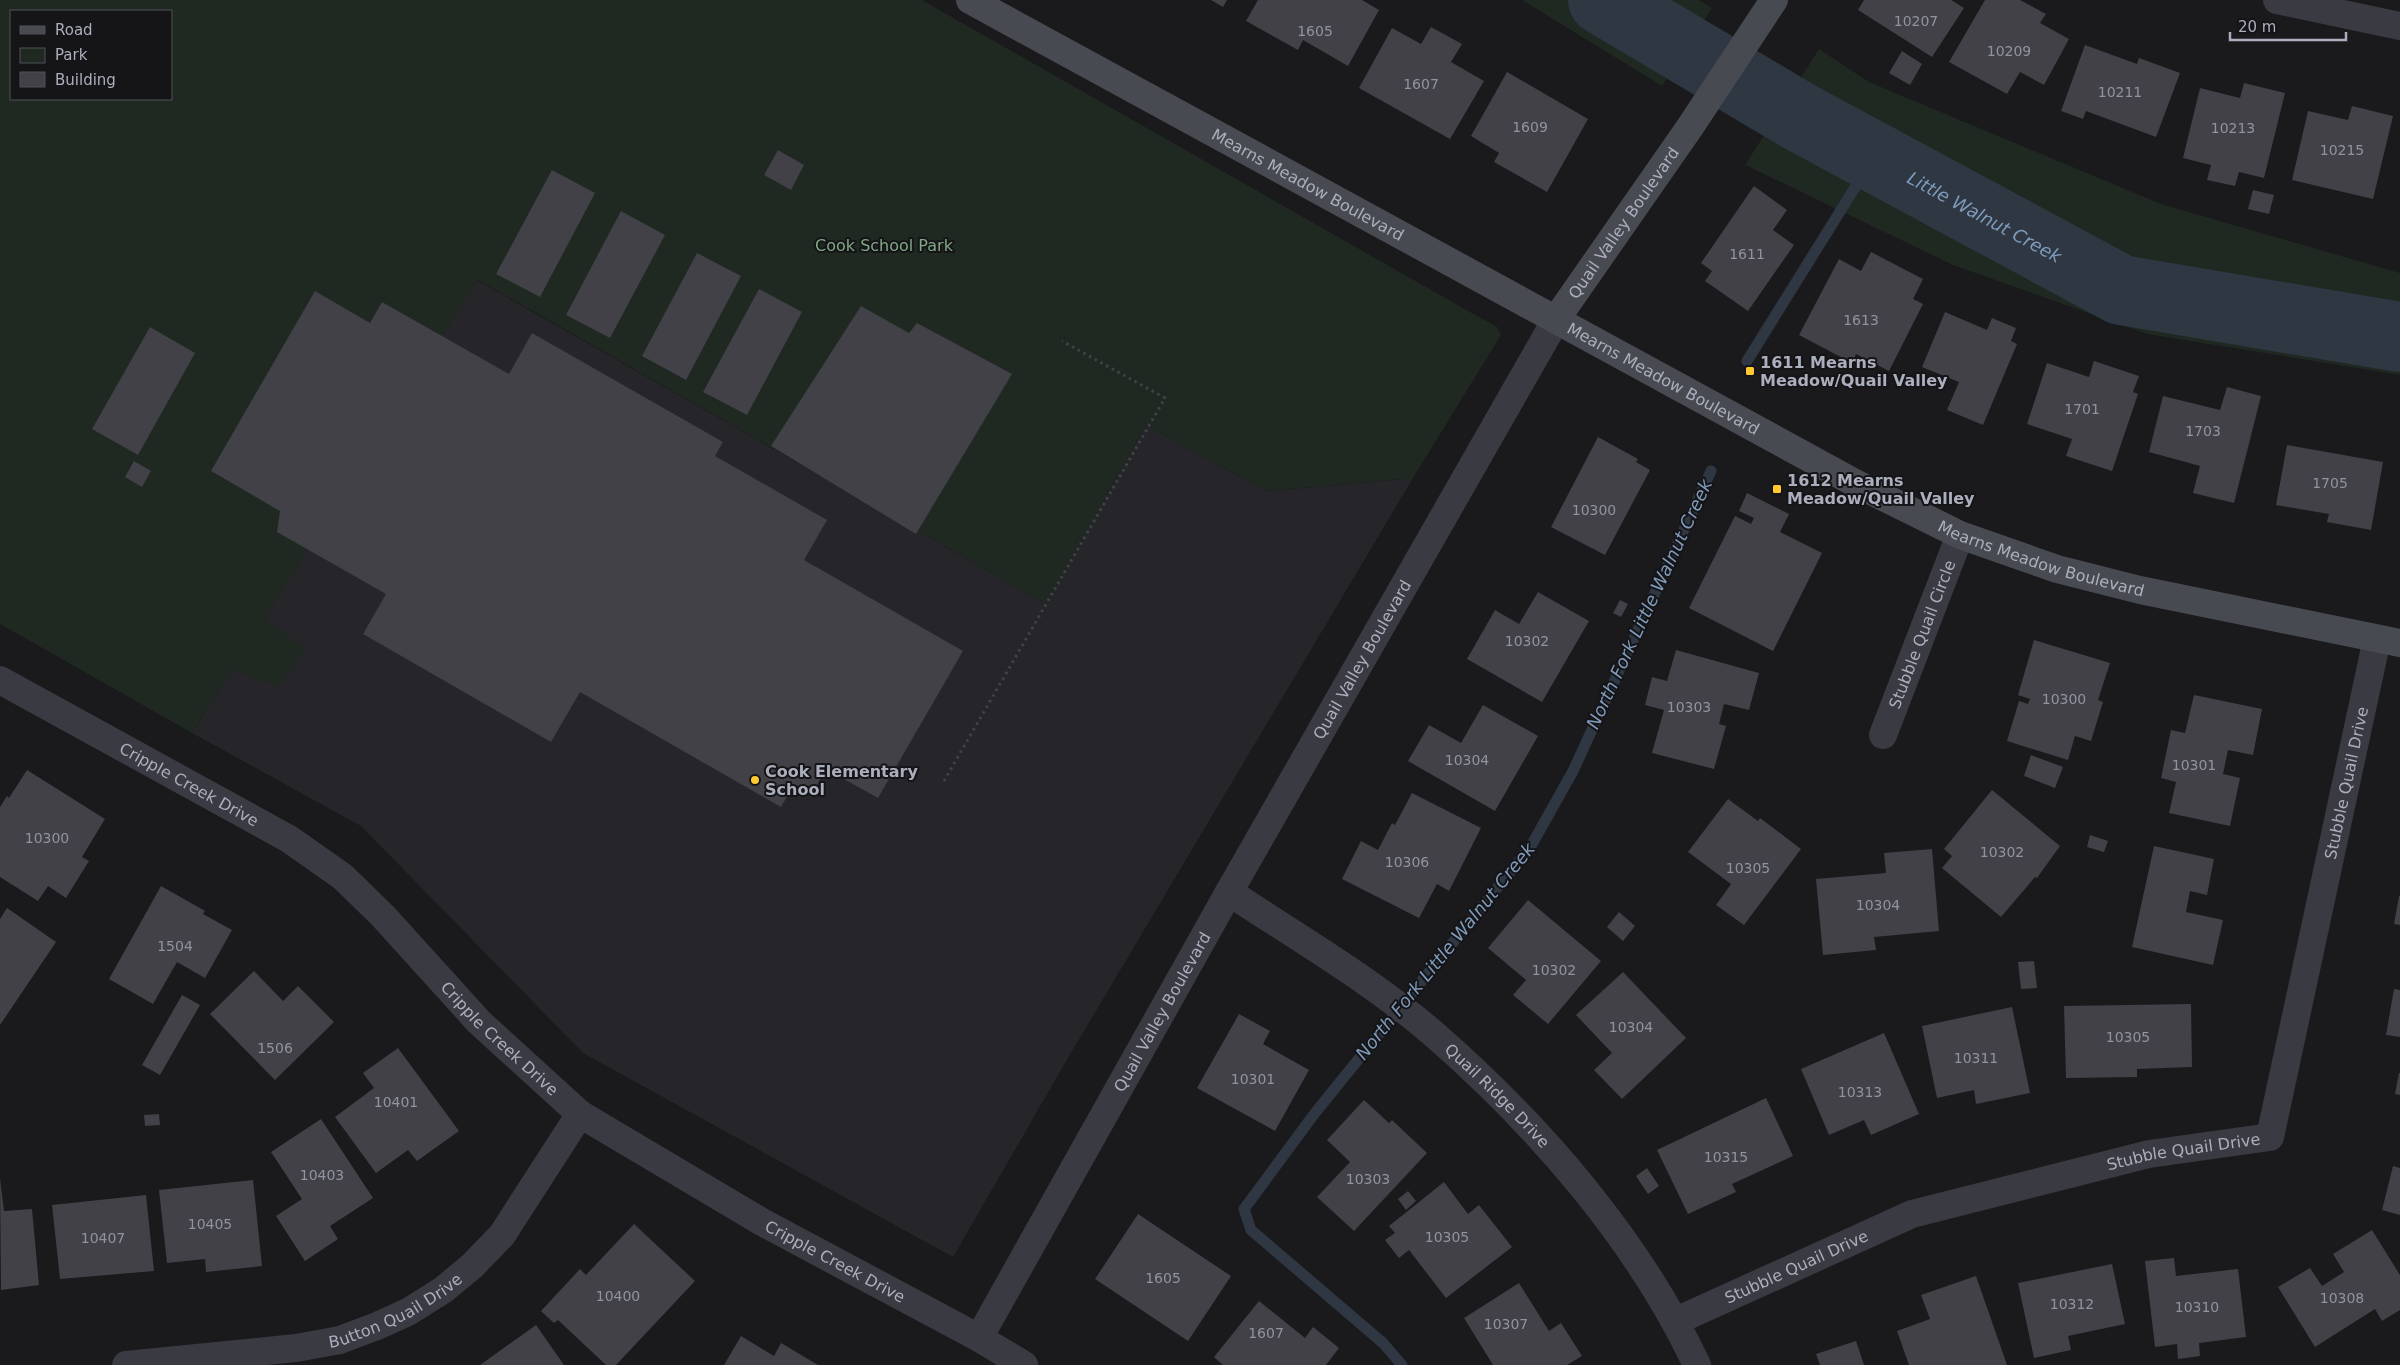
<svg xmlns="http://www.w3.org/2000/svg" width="2400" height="1365" font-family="'DejaVu Sans',sans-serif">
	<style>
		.built { fill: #262529 }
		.green { fill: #1f2821; fill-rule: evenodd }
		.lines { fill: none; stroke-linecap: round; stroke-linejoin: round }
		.stream { stroke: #2e3742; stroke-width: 11 }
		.river { stroke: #2e3742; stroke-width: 70 }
		.building { fill: #414147 }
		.path { stroke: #404249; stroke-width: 3; stroke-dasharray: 2.5 4; stroke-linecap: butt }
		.street { stroke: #3a3b42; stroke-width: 28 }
		.secondary { stroke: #484a52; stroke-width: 28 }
		.poi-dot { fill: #ffc92f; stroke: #151417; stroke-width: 2 }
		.labels { text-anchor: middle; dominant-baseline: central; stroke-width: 4; stroke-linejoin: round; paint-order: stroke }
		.number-label { font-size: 14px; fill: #9094a0 }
		.street-label { font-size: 16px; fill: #abafbd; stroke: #151417 }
		.park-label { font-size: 16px; fill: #80a986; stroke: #151417 }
		.poi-label { font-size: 16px; font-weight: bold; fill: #abafbd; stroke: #151417; text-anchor: start }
		.water-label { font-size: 18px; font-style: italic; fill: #7f9aba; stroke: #151417 }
	</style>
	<rect width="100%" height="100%" fill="#1a191c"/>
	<path class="built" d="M477,280L1046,604L1146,425L1266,491L1413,478L1065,1063L953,1257L583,1053L361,826L192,733Z"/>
	<path class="green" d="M0,0H922L1470,312L1497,327L1501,335L1413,478L1266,491L1146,425L1046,604L478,280L264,619L305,648L279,686L232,670L192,733L0,624ZM11,11H171V99H11Z
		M1522,0H1699L1712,8L1662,86Z
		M1819,49L1869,82L2161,204L2400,273V375L2147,334L1953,265L1745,165Z"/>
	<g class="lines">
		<path class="stream" d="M1747,361L1874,157
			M1402,1365L1383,1343L1251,1230L1244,1209L1315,1113L1531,846L1573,771L1711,471"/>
		<path class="river" id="s1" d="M1603,0L1800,117L2121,290L2400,337"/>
	</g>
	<path class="building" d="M1211,0H1227L1223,7Z
		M1258,0H1362L1379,10L1348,66L1303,40L1298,50L1246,21Z
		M1864,0H1951L1964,8L1932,57L1858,10Z
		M1985,0H2020L2046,14L2040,23L2069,39L2044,85L2020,72L2007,94L1949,62Z
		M1431,27L1462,44L1451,62L1484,81L1450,139L1359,88L1392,28L1421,44Z
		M2085,45L2137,64L2139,58L2180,73L2156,137L2086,111L2083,119L2061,111Z
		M1902,51L1922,64L1910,85L1889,73Z
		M1507,72L1588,119L1547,192L1494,162L1499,153L1471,136Z
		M2244,83L2285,93L2264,178L2239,172L2235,186L2207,180L2211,165L2183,158L2200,88L2240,98Z
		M2352,106L2393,116L2373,199L2292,180L2308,111L2348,120Z
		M778,150L804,165L791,190L764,175Z
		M552,170L595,193L540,297L496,274Z
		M1754,186L1787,210L1773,230L1794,245L1748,311L1705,281L1712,271L1701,263Z
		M2253,190L2274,195L2269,214L2248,209Z
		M621,211L665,235L610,338L566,315Z
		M1871,252L1923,279L1913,299L1923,304L1889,371L1856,354L1852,363L1799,335L1839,259L1861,271Z
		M697,253L741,276L686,380L642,356Z
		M759,289L802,312L747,415L703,392Z
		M315,291L370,323L382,302L509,374L532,333L723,442L715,456L827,520L804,560L963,651L878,798L826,769L812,794L794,784L781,807L580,692L551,742L363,634L386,594L277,532L280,511L211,471Z
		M861,306L909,333L917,323L1012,374L916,534L771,446Z
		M1945,312L1987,330L1992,318L2016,328L2011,341L2017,344L1983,425L1947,410L1959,382L1922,367Z
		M150,327L195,353L138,455L92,429Z
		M2094,361L2139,376L2133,392L2138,394L2112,471L2066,456L2072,439L2027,424L2047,363L2089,377Z
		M2227,387L2261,396L2234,503L2193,493L2200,466L2149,452L2163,396L2220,410Z
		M1598,437L1638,459L1636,462L1650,470L1605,555L1551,527Z
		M2287,445L2383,462L2371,530L2327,522L2329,514L2276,505Z
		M134,461L151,471L142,487L125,477Z
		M1747,493L1789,514L1780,532L1822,553L1773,651L1689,608L1735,516L1751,524L1754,518L1739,511Z
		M1538,592L1589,621L1542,702L1467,659L1495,610L1519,624Z
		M1620,600L1628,604L1621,617L1613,613Z
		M2034,640L2110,663L2098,700L2103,702L2091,741L2075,736L2068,760L2007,741L2019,701L2028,704L2030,699L2018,695Z
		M1676,650L1759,673L1749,710L1724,704L1719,724L1726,726L1714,769L1652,753L1664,710L1645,705L1652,677L1667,681Z
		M2194,695L2262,709L2253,755L2228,750L2223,774L2240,778L2230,826L2169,813L2176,782L2161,778L2171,730L2185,733Z
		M1483,705L1538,736L1495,811L1408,761L1429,725L1461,743Z
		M2031,755L2063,767L2055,788L2024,776Z
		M27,770L105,819L82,857L89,861L66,898L48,886L38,901L0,877V807L7,796L9,798Z
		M1992,790L2060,846L2037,878L2035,877L2001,917L1942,868L1952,856L1944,849Z
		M1412,793L1481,828L1449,891L1437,884L1419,918L1342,879L1361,841L1378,850L1392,823L1395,825Z
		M1728,799L1758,821L1760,818L1801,849L1744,925L1716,905L1731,884L1688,852Z
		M2090,835L2108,841L2104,852L2087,847Z
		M2154,846L2214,859L2207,895L2190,891L2186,912L2223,920L2213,965L2132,947Z
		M1932,849L1939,931L1874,937L1876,950L1823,955L1816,879L1886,873L1884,853Z
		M161,886L205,911L203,914L232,930L205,978L177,962L153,1004L109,979Z
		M2399,896H2400V925L2394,924Z
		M1528,900L1601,961L1548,1024L1513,995L1526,980L1488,948Z
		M7,908L56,942L0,1025V919Z
		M1619,912L1635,926L1623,941L1607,927Z
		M2034,961L2037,988L2021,989L2018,962Z
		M254,971L283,1001L298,986L334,1022L275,1080L210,1014Z
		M1623,972L1686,1038L1622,1099L1594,1070L1612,1053L1576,1015Z
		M2394,989L2400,990V1037L2386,1035Z
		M182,995L200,1005L160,1075L142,1065Z
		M2191,1004L2192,1067L2137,1069V1077L2066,1078L2064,1006Z
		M2012,1007L2030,1093L1976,1104L1974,1090L1937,1098L1922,1026Z
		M1239,1014L1270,1031L1263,1044L1309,1070L1275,1131L1197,1088Z
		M1884,1033L1919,1114L1871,1135L1864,1120L1829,1135L1801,1069Z
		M398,1048L459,1131L417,1161L408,1150L376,1173L335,1117L374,1088L363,1073Z
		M2399,1073H2400V1095L2395,1094Z
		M1766,1098L1793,1156L1732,1184L1736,1192L1688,1214L1657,1150Z
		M1364,1100L1389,1123L1392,1120L1427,1153L1354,1231L1317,1197L1350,1162L1327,1140Z
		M159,1114L160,1125L145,1126L144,1115Z
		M321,1119L373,1198L330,1226L338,1239L305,1261L276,1216L302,1199L271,1152Z
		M2393,1166L2400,1168V1215L2382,1210Z
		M1647,1168L1659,1186L1648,1194L1636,1176Z
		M0,1178L4,1211L32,1209L39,1285L1,1290Z
		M253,1180L262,1266L206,1272L205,1259L167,1263L159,1190Z
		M1444,1182L1468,1214L1479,1205L1512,1247L1446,1298L1409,1250L1399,1258L1385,1240L1395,1233L1389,1226Z
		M1408,1191L1416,1201L1406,1210L1398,1199Z
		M146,1195L154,1271L60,1279L52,1205Z
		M1138,1214L1231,1276L1188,1341L1095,1279Z
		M634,1224L695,1281L616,1365H606L558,1320L554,1323L541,1311L580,1269L586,1275Z
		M2372,1230L2400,1275V1310L2382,1321L2375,1309L2315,1347L2278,1287L2310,1268L2322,1286L2344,1272L2333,1254Z
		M2174,1258L2176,1276L2238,1269L2246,1337L2199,1343L2200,1356L2178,1359L2177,1344L2155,1347L2145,1261Z
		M2112,1264L2125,1324L2068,1336L2071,1350L2034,1358L2018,1283Z
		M1976,1276L2007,1365H1909L1897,1331L1930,1319L1921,1295Z
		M1519,1283L1549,1331L1561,1323L1582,1356L1567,1365H1493L1464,1318Z
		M1259,1301L1305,1338L1313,1327L1339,1348L1326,1365H1223L1214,1357Z
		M536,1325L564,1365H480Z
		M741,1336L774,1356L781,1343L818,1365H724Z
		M1856,1341L1864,1365H1820L1816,1354Z"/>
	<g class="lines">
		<path class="path" d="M944,781L1165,398L1062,341"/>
		<g class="street">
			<path d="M2277,0L2400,26"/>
			<path id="s2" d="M0,680L289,839L343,877L383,916L479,1022L580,1114L762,1222L979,1338L1024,1365"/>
			<path id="s3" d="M1883,735L1960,535"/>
			<path id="s4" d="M1229,892C1298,938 1373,981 1436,1036C1540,1127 1638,1240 1697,1365"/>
			<path id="s5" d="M1676,1321L1912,1214L2149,1154L2270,1137L2377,639"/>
			<path id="s6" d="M979,1338L1229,892L1557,318"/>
			<path id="s7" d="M126,1365L296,1348L340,1340L377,1326L408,1312L443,1290L472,1266L502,1235L580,1114"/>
		</g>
		<g class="secondary">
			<path id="s8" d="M970,0L1855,483L1960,535L2057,569L2140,590L2400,643"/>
			<path id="s9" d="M1557,318L1690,127L1774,0"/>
		</g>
	</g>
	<g class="poi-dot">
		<rect x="1745" y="366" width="10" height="10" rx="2.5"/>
		<rect x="1772" y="484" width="10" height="10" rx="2.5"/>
		<circle cx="755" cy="780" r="5"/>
	</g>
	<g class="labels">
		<g class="number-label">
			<text x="1916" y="21">10207</text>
			<text x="1315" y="31">1605</text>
			<text x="2009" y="51">10209</text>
			<text x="1421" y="84">1607</text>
			<text x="2120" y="92">10211</text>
			<text x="1530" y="127">1609</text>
			<text x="2233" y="128">10213</text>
			<text x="2342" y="150">10215</text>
			<text x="1747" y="254">1611</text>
			<text x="1861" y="320">1613</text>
			<text x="2082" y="409">1701</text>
			<text x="2203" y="431">1703</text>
			<text x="2330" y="483">1705</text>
			<text x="1594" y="510">10300</text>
			<text x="1527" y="641">10302</text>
			<text x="2064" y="699">10300</text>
			<text x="1689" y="707">10303</text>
			<text x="1467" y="760">10304</text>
			<text x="2194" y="765">10301</text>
			<text x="47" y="838">10300</text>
			<text x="2002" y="852">10302</text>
			<text x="1407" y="862">10306</text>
			<text x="1748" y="868">10305</text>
			<text x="1878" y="905">10304</text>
			<text x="175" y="946">1504</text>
			<text x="1554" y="970">10302</text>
			<text x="1631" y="1027">10304</text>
			<text x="2128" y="1037">10305</text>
			<text x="275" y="1048">1506</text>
			<text x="1976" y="1058">10311</text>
			<text x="1253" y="1079">10301</text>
			<text x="1860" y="1092">10313</text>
			<text x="396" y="1102">10401</text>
			<text x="1726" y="1157">10315</text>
			<text x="322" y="1175">10403</text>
			<text x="1368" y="1179">10303</text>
			<text x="210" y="1224">10405</text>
			<text x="1447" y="1237">10305</text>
			<text x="103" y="1238">10407</text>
			<text x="1163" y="1278">1605</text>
			<text x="618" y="1296">10400</text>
			<text x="2342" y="1298">10308</text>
			<text x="2072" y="1304">10312</text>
			<text x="2197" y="1307">10310</text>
			<text x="1506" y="1324">10307</text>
			<text x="1266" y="1333">1607</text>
		</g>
		<g class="street-label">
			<text stroke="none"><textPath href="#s8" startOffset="385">Mearns Meadow Boulevard</textPath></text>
			<text stroke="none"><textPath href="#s9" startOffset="116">Quail Valley Boulevard</textPath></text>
			<text stroke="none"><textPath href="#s8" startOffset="790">Mearns Meadow Boulevard</textPath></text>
			<text stroke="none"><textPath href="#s8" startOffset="1210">Mearns Meadow Boulevard</textPath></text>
			<text stroke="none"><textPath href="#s3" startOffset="108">Stubble Quail Circle</textPath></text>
			<text stroke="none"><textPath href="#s6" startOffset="779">Quail Valley Boulevard</textPath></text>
			<text stroke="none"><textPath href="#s5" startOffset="988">Stubble Quail Drive</textPath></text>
			<text stroke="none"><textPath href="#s2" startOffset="216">Cripple Creek Drive</textPath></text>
			<text stroke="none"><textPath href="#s6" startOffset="374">Quail Valley Boulevard</textPath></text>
			<text stroke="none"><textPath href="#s2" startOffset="621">Cripple Creek Drive</textPath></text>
			<text stroke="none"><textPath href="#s4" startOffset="338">Quail Ridge Drive</textPath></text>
			<text stroke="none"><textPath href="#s5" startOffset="538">Stubble Quail Drive</textPath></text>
			<text stroke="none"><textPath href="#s2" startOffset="1026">Cripple Creek Drive</textPath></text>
			<text stroke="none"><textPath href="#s5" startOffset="132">Stubble Quail Drive</textPath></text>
			<text stroke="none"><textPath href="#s7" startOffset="278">Button Quail Drive</textPath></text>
		</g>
		<g class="park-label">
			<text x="884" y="245">Cook School Park</text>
		</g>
		<g class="poi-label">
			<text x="1760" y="362">1611 Mearns<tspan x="1760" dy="18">Meadow/Quail Valley</tspan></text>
			<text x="1787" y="480">1612 Mearns<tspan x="1787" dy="18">Meadow/Quail Valley</tspan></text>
			<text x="765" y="771">Cook Elementary<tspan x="765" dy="18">School</tspan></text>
		</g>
		<g class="water-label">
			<text stroke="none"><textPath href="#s1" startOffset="439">Little Walnut Creek</textPath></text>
			<text transform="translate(1649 604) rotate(-65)">North Fork Little Walnut Creek</text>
			<text transform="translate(1445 951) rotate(-51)">North Fork Little Walnut Creek</text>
		</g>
	</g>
	<rect x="10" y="10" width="162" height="90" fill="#151417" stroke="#515259"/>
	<rect x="20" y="26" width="25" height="8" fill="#484a52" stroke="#515259"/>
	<text x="55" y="35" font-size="15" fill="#abafbd">Road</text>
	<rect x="20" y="48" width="25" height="15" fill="#1f2821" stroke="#515259"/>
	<text x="55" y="60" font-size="15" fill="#abafbd">Park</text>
	<rect x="20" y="72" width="25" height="15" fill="#414147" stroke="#515259"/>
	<text x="55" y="85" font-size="15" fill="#abafbd">Building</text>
	<path d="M2230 32v8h116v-8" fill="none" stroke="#abafbd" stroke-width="2.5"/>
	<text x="2238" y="32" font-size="15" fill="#abafbd" stroke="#151417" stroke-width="4" paint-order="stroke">20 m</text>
</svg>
